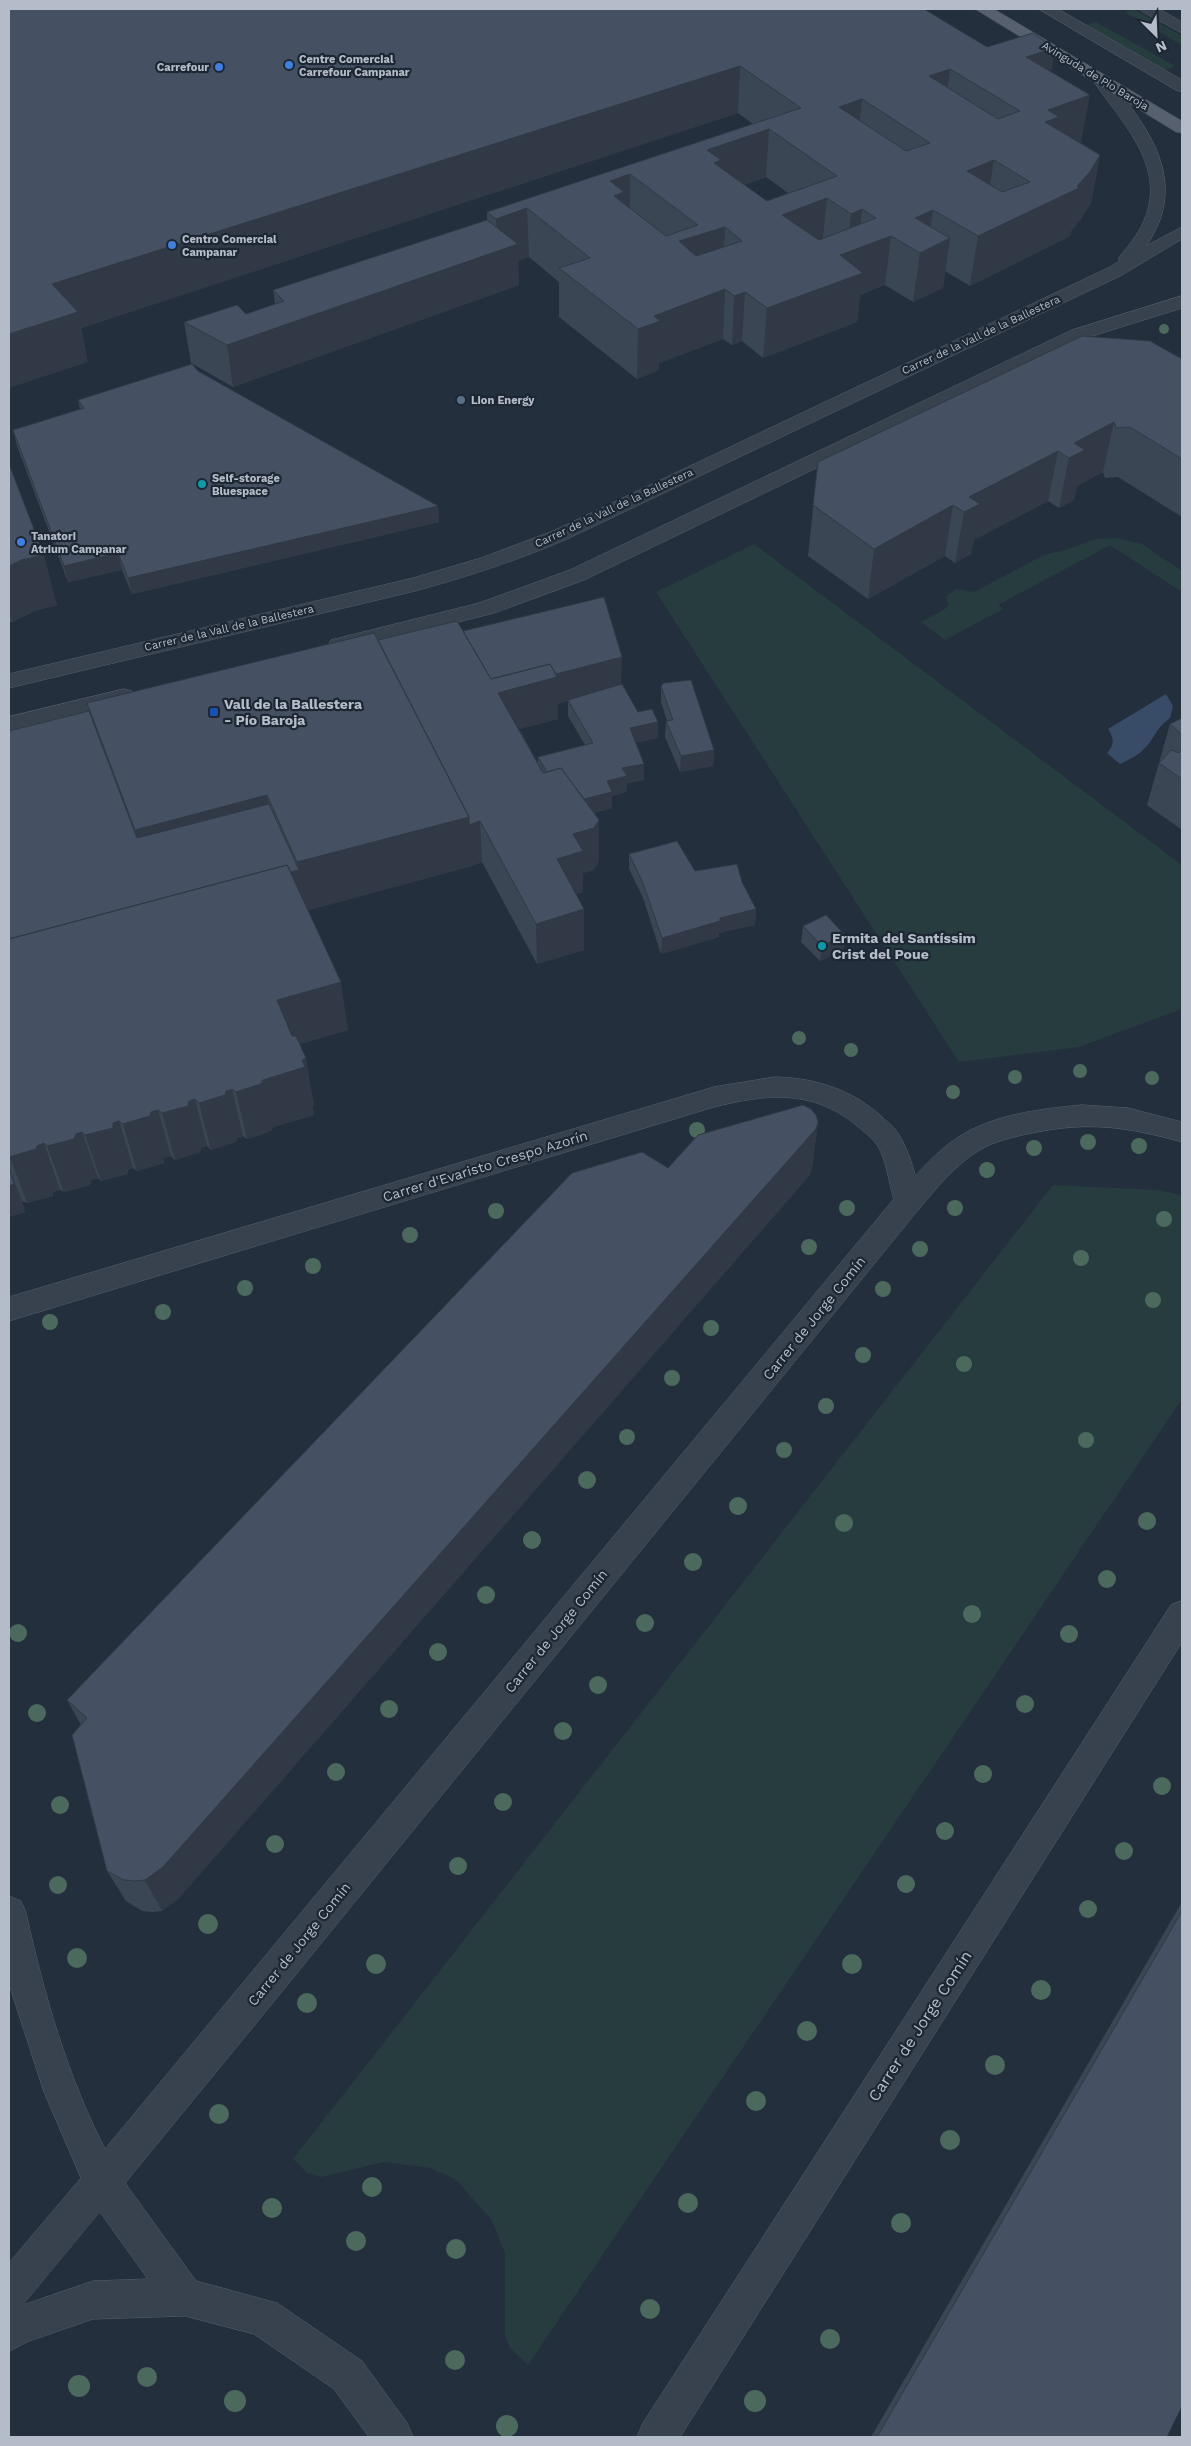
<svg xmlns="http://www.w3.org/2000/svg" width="1191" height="2446" font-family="'Work Sans',sans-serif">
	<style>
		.green { fill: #263c3f }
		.water { fill: #394c67 }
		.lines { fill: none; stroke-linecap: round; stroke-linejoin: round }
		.service-casing { stroke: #565f6c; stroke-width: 1 }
		.minor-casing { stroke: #565f6c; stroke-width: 1 }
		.tertiary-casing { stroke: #565f6c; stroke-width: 1 }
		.primary-casing { stroke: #414a57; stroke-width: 1 }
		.service { fill: #38414e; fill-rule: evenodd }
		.minor { fill: #38414e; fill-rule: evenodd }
		.tertiary { fill: #38414e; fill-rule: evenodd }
		.primary { fill: #56606e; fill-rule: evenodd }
		.tree { fill: #4b6a5d }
		.wall { fill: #3b4654; fill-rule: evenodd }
		.shaded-wall { fill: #303945 }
		.building { fill: #455162; stroke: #303945; fill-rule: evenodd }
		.shop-dot { fill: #3f7fe0; stroke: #1d2633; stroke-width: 2 }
		.service-dot { fill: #5c6f8a; stroke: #1d2633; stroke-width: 2 }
		.culture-dot { fill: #0f9aa8; stroke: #1d2633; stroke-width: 2 }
		.transit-dot { fill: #1a4fb4; stroke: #1d2633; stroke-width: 2 }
		.labels { text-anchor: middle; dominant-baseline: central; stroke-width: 4.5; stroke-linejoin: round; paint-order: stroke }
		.far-poi-label { font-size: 11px; font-weight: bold; fill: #b4bcc9; stroke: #1d2633; text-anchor: start }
		.far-street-label { font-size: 11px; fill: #b4bcc9; stroke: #1d2633 }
		.poi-label { font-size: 14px; font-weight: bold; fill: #b4bcc9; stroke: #1d2633; text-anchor: start }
		.street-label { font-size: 14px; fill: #b4bcc9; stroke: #1d2633 }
		.near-street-label { font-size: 16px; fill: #b4bcc9; stroke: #1d2633 }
	</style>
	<rect width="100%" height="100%" fill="#242f3e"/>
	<path class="green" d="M1134,9L1182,36V45L1124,12Z
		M1096,22L1175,66L1165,70L1086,25Z
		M1116,538L1142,544L1182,571V592L1110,545L998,605L1003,609L945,640L921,622L945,609L948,605L946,596L957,589L974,592L1044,555L1065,550L1096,539Z
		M754,544L1182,865V1009L1079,1047L959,1062L656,592Z
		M1053,1185L1157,1190L1182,1195V1399L528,2365L510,2348L505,2335V2253L491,2219L455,2179L430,2168L384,2162L321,2177L307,2173L293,2159Z"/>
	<path class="water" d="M1166,694L1173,706L1170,718C1154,730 1156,737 1144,749C1137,756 1128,760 1120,764L1107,753C1115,745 1114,738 1108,729Z"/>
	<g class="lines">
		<g class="service-casing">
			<path id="service" d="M1039,9H1058L1182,80V92L1176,90Z
				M1140,9H1159L1182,22V33L1143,12Z"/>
		</g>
		<g class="minor-casing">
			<path id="minor" d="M775,1077C815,1078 851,1089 881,1116C887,1122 893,1126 898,1133C911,1154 916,1178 922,1202L918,1210L908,1213L898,1210C889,1191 889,1167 879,1148C874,1139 863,1131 855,1124C811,1089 766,1094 714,1107L9,1321V1297L714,1087Z"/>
		</g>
		<g class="tertiary-casing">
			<path id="tertiary" d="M1100,74L1106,76C1148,126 1191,182 1146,246L1182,227V239L1122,275L567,539C518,560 467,577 415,591L9,688V674L413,578L481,558L553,531L1110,267L1120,261L1118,259C1124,251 1131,243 1137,234C1175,173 1124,126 1092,79Z
				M1182,296V308L1086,338L584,580L494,613L339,652L331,650L328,645L331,640L479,603L570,570L1072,330Z
				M124,689L132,691L135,696L132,701L9,731V717Z
				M1082,1105L1128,1108L1182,1122V1142C1127,1127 1090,1121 1032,1133C1013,1137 994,1141 978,1151C954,1166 936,1189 918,1210L253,2027L125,2183L196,2281L277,2303L362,2361L407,2423L413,2437H369L334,2389L254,2334L185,2316L93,2319L29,2341L9,2351V2263L81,2178L44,2092L9,1984V1896L21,1901L26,1913C44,1994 67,2075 105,2149L898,1194C915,1177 931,1157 950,1143C986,1115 1039,1109 1082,1105ZM100,2212L148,2279L93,2281L23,2305Z
				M1182,1601V1642L680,2437H637L643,2423L1171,1605Z"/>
		</g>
		<g class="primary-casing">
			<path id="primary" d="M975,9H994L1182,121V133L1176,132Z"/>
		</g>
		<use href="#service" class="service"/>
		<use href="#minor" class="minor"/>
		<use href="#tertiary" class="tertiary"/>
		<use href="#primary" class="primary"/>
	</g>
	<g class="tree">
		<circle cx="1164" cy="329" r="5"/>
		<circle cx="799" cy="1038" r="7"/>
		<circle cx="851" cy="1050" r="7"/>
		<circle cx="1080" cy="1071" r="7"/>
		<circle cx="1015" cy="1077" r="7"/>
		<circle cx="1152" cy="1078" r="7"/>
		<circle cx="953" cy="1092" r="7"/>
		<circle cx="697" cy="1130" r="8"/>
		<circle cx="1088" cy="1142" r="8"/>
		<circle cx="1139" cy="1146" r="8"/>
		<circle cx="1034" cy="1148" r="8"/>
		<circle cx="987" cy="1170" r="8"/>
		<circle cx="847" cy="1208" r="8"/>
		<circle cx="955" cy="1208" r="8"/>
		<circle cx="496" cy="1211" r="8"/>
		<circle cx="1164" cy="1219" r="8"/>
		<circle cx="410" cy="1235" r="8"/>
		<circle cx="809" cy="1247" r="8"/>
		<circle cx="920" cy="1249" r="8"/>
		<circle cx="1081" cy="1258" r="8"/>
		<circle cx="313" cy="1266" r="8"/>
		<circle cx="245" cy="1288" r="8"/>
		<circle cx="883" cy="1289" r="8"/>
		<circle cx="1153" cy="1300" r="8"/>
		<circle cx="163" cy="1312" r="8"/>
		<circle cx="50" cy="1322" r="8"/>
		<circle cx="711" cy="1328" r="8"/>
		<circle cx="863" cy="1355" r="8"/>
		<circle cx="964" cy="1364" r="8"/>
		<circle cx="672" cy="1378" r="8"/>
		<circle cx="826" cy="1406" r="8"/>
		<circle cx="627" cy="1437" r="8"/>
		<circle cx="1086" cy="1440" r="8"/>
		<circle cx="784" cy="1450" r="8"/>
		<circle cx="587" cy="1480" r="9"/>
		<circle cx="738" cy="1506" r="9"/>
		<circle cx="1147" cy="1521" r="9"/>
		<circle cx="844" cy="1523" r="9"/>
		<circle cx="532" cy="1540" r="9"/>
		<circle cx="693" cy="1562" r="9"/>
		<circle cx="1107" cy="1579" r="9"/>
		<circle cx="486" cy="1595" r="9"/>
		<circle cx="972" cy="1614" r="9"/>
		<circle cx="645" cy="1623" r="9"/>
		<circle cx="18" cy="1633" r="9"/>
		<circle cx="1069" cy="1634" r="9"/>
		<circle cx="438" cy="1652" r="9"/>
		<circle cx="598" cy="1685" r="9"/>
		<circle cx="1025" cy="1704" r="9"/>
		<circle cx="389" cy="1709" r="9"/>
		<circle cx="37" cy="1713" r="9"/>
		<circle cx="563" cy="1731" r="9"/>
		<circle cx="336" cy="1772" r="9"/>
		<circle cx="983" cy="1774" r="9"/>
		<circle cx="1162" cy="1786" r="9"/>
		<circle cx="503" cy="1802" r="9"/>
		<circle cx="60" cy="1805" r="9"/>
		<circle cx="945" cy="1831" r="9"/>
		<circle cx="275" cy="1844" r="9"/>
		<circle cx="1124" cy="1851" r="9"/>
		<circle cx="458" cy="1866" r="9"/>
		<circle cx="906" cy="1884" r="9"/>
		<circle cx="58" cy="1885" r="9"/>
		<circle cx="1088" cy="1909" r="9"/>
		<circle cx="208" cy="1924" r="10"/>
		<circle cx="77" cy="1958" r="10"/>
		<circle cx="376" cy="1964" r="10"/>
		<circle cx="852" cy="1964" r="10"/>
		<circle cx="1041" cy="1990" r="10"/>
		<circle cx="307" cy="2003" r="10"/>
		<circle cx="807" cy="2031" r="10"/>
		<circle cx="995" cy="2065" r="10"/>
		<circle cx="756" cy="2101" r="10"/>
		<circle cx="219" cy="2114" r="10"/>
		<circle cx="950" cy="2140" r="10"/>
		<circle cx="372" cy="2187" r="10"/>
		<circle cx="688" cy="2203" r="10"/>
		<circle cx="272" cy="2208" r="10"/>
		<circle cx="901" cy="2223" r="10"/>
		<circle cx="356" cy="2241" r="10"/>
		<circle cx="456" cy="2249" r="10"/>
		<circle cx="650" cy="2309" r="10"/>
		<circle cx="830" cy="2339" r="10"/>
		<circle cx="455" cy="2360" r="10"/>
		<circle cx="147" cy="2377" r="10"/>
		<circle cx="79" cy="2386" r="11"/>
		<circle cx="235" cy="2401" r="11"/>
		<circle cx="755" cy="2401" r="11"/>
		<circle cx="507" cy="2426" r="11"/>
	</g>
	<path class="wall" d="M9,9L987,47L1055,48L1051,71L1081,143L1100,155L1091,203L1080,220L1071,231L1070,236L970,286L945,271L943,288L913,302L885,285L860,295L857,322L763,358L742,341L732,345L723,339L659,363V370L637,379L559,317V282L529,257L518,261L519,285L233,387L191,363L184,322L246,314L275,304L273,290L487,220V212L753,124L738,113L81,328L88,362ZM766,177L788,193L767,201L744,185Z
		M1182,359V517L1118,477L1105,478L1103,472L1077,486L1074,500L1059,508L1048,501L974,540L971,554L955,563L945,556L868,599L808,556L818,462Z
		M198,371L438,506L439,522L132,594L122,570L68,582L17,446L13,430L80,409L78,400Z
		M9,464L57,605L35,611L12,622H9Z
		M463,631L621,684L638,712L658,738L636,743L644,780L627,783L626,792L612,796V808L594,813L599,861L594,870L583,873V892L576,894L584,909V950L537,964L482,862L472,866L308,910L348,1030L300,1044L314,1105L312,1106L314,1115L273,1127L271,1131L247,1139L243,1136L237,1138L236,1142L211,1150L207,1146L201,1148L200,1152L175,1160L171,1156L164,1158V1163L137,1171L133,1168L128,1170L127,1174L101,1181L98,1178L91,1180L90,1185L64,1192L60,1190L53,1192V1196L27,1203L22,1201L25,1212L9,1217V731L89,711L87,703L378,640ZM568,701V716L585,745L538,757V763L519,729L558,719V704Z
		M661,686L714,750L713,766L680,772L665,737L666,721H667L661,702Z
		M1182,718V830L1147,805L1170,724Z
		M629,854L695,871L742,882L756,909L755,925L719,933V937L661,954L643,898L629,869Z
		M803,926L845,935L843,950L820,961L801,942Z
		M818,1122L812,1168L809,1176L179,1898L162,1911L152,1912L142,1911L126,1901L107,1871L81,1725L67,1700L668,1168Z
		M1182,1902V2406L1167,2437H871Z"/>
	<path class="shaded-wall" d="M1055,48L1047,96L1026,57Z
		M740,66L738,113L81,328L88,362L9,388V334L52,284Z
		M950,69L944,117L929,76Z
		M1090,95L1081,143L1036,170L1048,110Z
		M862,99L857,147L839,107Z
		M769,129L766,177L720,193L707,150Z
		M1100,155L1091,203L1080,220L1071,231L1070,236L970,286L978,236L1077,186Z
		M994,160L986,209L967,171Z
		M630,174V223L624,225L610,181Z
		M827,198L822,247L782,215Z
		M527,208L529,257L518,261L519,285L233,387L227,345L498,251L496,219Z
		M862,209L858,248L891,236L885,285L860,295L857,322L763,358L767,308L840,255L847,252L851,214Z
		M933,210L927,249L950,238L943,288L913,302L920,253L915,218Z
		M725,227L722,276L677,291L679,241Z
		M725,289L723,339L659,363V370L637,379L638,329L654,316Z
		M745,292L742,341L732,345L734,296Z
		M1114,422L1103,472L1077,486L1074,500L1059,508L1069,458L1074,443Z
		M1058,451L1048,501L974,540L971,554L955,563L964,512L969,497Z
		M953,505L945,556L868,599L874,549Z
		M438,506L439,522L132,594L128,578Z
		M118,553L122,570L68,582L64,566Z
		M44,555L57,605L35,611L12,622L9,611V566L21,560Z
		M622,657L621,687L568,700V701L558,704V719L500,734L491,691Z
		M658,722V738L630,744V728Z
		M714,750L713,766L680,772L681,756Z
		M644,764V780L627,783L626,792L612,796V808L569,819V803L607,781L622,768Z
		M267,795L276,845L147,879L135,830Z
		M469,817L480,821L482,862L472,866L9,992V948L299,870L297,862Z
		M599,820V861L594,870L583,873V892L558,900L557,859L573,834Z
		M584,909V950L537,964L536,924Z
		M756,909L755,925L719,933L720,918Z
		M720,921L719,937L661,954L662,938Z
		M845,935L843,950L820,961L822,946Z
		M341,982L348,1030L286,1048L277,1000Z
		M306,1058L314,1105L312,1106L314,1115L273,1127L271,1131L247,1139L236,1092L263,1080Z
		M232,1089L243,1136L237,1138L236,1142L211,1150L199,1103Z
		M195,1099L207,1146L201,1148L200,1152L175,1160L162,1113Z
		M158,1110L171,1156L164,1158V1163L137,1171L123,1124Z
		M119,1121L133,1168L128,1170L127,1174L101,1181L85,1135Z
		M818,1122L812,1168L809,1176L179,1898L162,1911L145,1880Z
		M82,1132L98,1178L91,1180L90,1185L64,1192L47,1146Z
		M44,1143L60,1190L53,1192V1196L27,1203L10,1157Z
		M11,1173L22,1201L25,1212L9,1217V1186Z"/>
	<path class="building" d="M9,9H924L987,47L1033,33L1055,48L1026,57L1090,95L1048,110L1059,117L1045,122L1100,155L1090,172L1077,186L1079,188L978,236L933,210L915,218L950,238L920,253L891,236L840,255L863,273L767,308L745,292L734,296L725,289L654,316L660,321L638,329L559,268L590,258L527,208L496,219L487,212L801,108L740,66L52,284L78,312L9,334ZM950,69L1020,111L998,119L929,76ZM862,99L930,143L906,151L839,107ZM769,129L837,176L767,201L714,163L721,160L707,150ZM994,160L1030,182L1002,192L967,171ZM630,174L698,225L666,236L614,196L624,192L610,181ZM827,198L851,214L862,209L876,218L819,240L782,215ZM725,227L742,241L696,256L679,241Z
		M487,220L518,244L227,345L184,322L237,305L246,314L284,301L273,290Z
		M1082,336L1150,341L1182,359V459L1130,427L1116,428L1114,422L1074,443L1085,450L1069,458L1058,451L969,497L980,504L964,512L953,505L874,549L813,505L818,462Z
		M192,364L198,371L438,506L128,578L118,553L64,566L13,430L84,408L78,400Z
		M9,464L44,555L21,560L9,566Z
		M604,597L622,657L556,674L550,664L491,679L463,631Z
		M457,621L491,679L550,664L557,677L498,693L543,773L561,768L599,820L594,828L573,834L583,851L557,859L584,909L536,924L480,821L469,825V817L378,640Z
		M374,633L469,817L297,862L267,795L135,830L87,703Z
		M691,680L714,750L681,756L666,721L673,720L661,686L664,683Z
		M622,684L638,712L652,709L658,722L630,728L644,764L622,768L627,776L607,781L612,792L584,799L561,768L547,772L538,757L593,743L568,700Z
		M89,711L137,838L269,804L299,870L291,872L287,865L9,939V731Z
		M1182,718V735L1170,724Z
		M1182,749V779L1159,763L1171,750L1179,753Z
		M677,841L695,871L737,864L742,882L756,909L720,918V921L662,938L643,883L629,854Z
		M287,865L341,982L277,1000L292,1036H296L306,1058L302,1060L305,1067L263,1080L261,1084L236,1092L232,1089L226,1091L225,1095L199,1103L195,1099L189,1101L188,1106L162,1113L158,1110L151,1112L150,1116L123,1124L119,1121L113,1123V1128L85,1135L82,1132L76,1134L74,1139L47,1146L44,1143L37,1146L36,1149L9,1157V939Z
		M826,915L845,935L822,946L803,926Z
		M803,1105L811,1109L816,1115L818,1122L816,1129L163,1867L145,1880L135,1881L124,1880L107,1871L72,1735L87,1718L67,1700L572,1173L642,1152L668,1168L698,1135Z
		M9,1167L14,1184L9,1186Z
		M1182,1911V2406L1167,2437H877Z"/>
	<g class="shop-dot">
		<circle cx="289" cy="65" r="5"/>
		<circle cx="219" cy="67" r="5"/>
		<circle cx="172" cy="245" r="5"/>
		<circle cx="21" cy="542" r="5"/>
	</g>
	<circle class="service-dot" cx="461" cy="400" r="5"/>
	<g class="culture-dot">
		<circle cx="202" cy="484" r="5"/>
		<circle cx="822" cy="946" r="5"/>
	</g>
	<rect class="transit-dot" x="209" y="707" width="10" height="10" rx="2.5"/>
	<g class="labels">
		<g class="far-poi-label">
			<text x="299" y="59">Centre Comercial<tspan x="299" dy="13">Carrefour Campanar</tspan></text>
			<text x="209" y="67" text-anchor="end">Carrefour</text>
			<text x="182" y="239">Centro Comercial<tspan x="182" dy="13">Campanar</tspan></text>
			<text x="471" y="400">Lion Energy</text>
			<text x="212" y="478">Self-storage<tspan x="212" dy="13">Bluespace</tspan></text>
			<text x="31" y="536">Tanatori<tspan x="31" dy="13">Atrium Campanar</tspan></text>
		</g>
		<g class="far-street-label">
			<text transform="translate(1095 76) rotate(31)">Avinguda de Pio Baroja</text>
			<text transform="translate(981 335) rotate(-25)">Carrer de la Vall de la Ballestera</text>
			<text transform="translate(614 508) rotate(-25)">Carrer de la Vall de la Ballestera</text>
			<text transform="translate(229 628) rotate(-13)">Carrer de la Vall de la Ballestera</text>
		</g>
		<g class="poi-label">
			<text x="224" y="704">Vall de la Ballestera<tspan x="224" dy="16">- Pío Baroja</tspan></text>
			<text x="832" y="938">Ermita del Santíssim<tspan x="832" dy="16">Crist del Poue</tspan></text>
		</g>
		<g class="street-label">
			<text transform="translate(485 1166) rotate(-17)">Carrer d'Evaristo Crespo Azorín</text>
			<text transform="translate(814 1318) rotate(-51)">Carrer de Jorge Comín</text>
			<text transform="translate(556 1631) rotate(-51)">Carrer de Jorge Comín</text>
			<text transform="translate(299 1944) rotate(-51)">Carrer de Jorge Comín</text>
		</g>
		<g class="near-street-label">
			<text transform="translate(920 2026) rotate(-57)">Carrer de Jorge Comín</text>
		</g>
	</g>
	<rect width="1191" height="2446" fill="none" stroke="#b4bcc9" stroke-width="20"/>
	<g transform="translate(1156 35) rotate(156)" stroke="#1d2633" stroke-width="4" paint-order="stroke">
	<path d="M0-4L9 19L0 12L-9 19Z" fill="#b4bcc9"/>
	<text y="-8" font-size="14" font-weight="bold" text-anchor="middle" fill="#b4bcc9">N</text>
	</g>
</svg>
